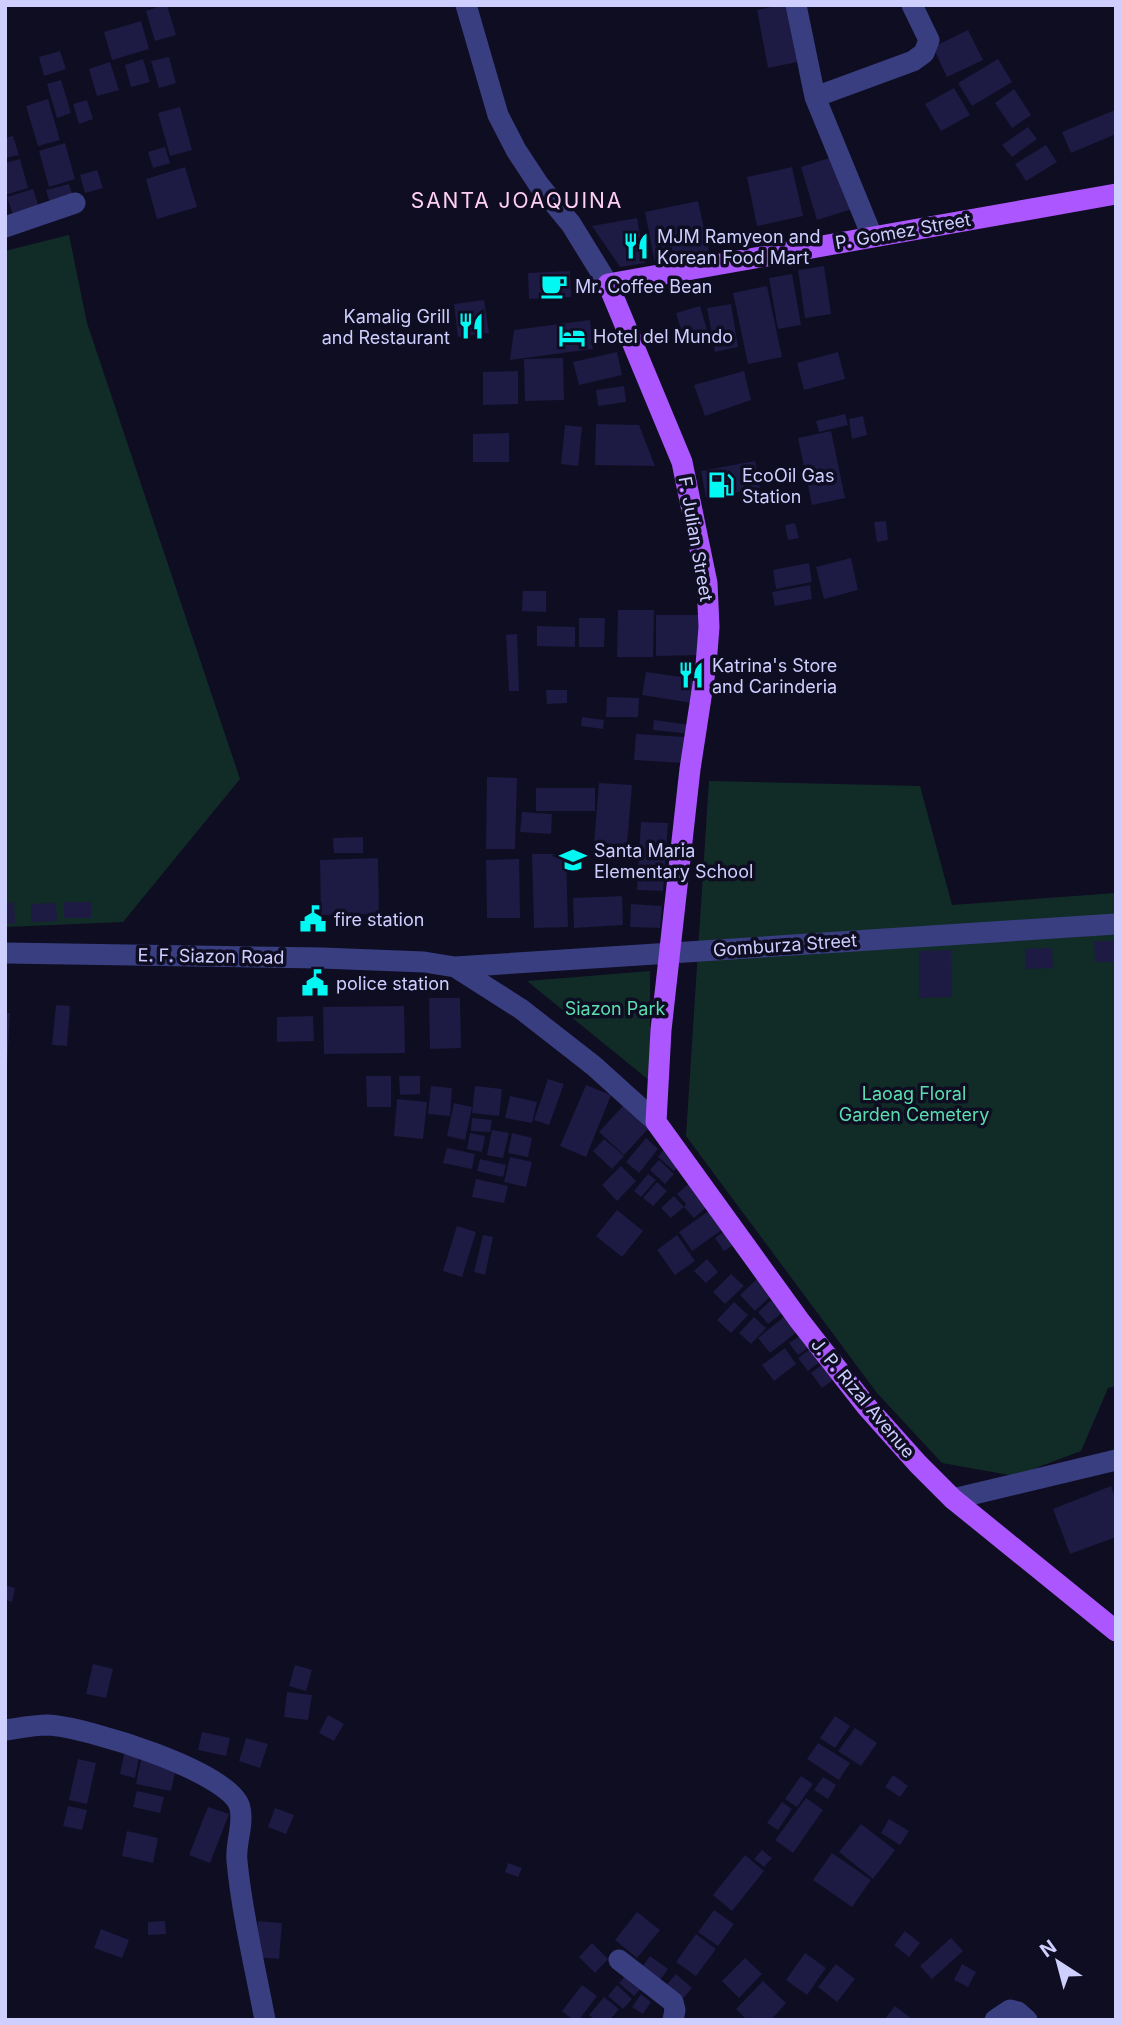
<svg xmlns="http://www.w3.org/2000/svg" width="1121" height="2025" font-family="Inter,sans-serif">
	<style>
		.green { fill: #112c27 }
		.building { fill: #1d1a43 }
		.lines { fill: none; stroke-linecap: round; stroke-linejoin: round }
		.minor { stroke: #393e81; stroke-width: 21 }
		.major { stroke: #ab56fe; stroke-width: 21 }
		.labels { text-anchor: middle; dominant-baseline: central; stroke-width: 7; stroke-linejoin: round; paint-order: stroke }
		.street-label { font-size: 18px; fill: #cecfff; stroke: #0f0d22 }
		.poi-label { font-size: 18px; fill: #cecfff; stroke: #0f0d22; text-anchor: start }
		.park-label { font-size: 18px; fill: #5bdeae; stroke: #0f0d22 }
		.quarter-label { font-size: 21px; letter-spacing: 2px; fill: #ffd0f3; stroke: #0f0d22 }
	</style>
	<rect width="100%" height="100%" fill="#0f0d22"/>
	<path class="green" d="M69,235L87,323L240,779L123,922L5,927V251Z
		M709,781L920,786L952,905L1116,893V1386L1108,1388L1081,1451L1015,1476L942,1463L877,1393L686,1136Z
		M650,971V1081L527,981Z"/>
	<path class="building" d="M163,5H167L176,35L155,41L146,11Z
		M780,5H786L797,62L768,68L757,10Z
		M141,21L149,49L112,60L104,32Z
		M968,30L983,60L947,77L933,47Z
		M60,51L66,69L44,76L39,57Z
		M169,57L176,83L159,88L151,61Z
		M143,59L150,82L131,87L125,65Z
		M998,59L1012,82L972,106L958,83Z
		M110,62L119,90L97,96L89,69Z
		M61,80L71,113L57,118L47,84Z
		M954,88L970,115L941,131L925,104Z
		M1014,89L1031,115L1012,128L995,103Z
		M48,99L60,140L38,146L26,106Z
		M87,100L93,119L79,124L73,104Z
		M180,107L192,150L170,156L158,113Z
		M1115,110L1116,134L1071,153L1062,132Z
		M1028,127L1037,139L1012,157L1002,145Z
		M13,136L19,155L5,158V138Z
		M65,143L75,179L49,187L39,151Z
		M1046,145L1057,162L1026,181L1015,164Z
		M165,147L170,163L153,168L148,152Z
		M835,156L852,209L817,220L801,167Z
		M20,159L28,188L5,195V163Z
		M185,167L197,207L157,219L146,179Z
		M792,167L803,216L757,226L747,177Z
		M97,170L103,188L85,193L80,175Z
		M69,184L74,199L51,206L46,190Z
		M33,189L40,210L14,218L7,197Z
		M698,201L709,252L655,263L645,212Z
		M637,218L645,263L620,267L592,226Z
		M824,266L831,314L805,318L798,270Z
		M570,271L571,297L529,299L528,273Z
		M792,274L801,325L778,329L769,278Z
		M767,286L782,357L748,364L733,293Z
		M484,300L489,333L458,337L454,304Z
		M731,304L738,347L715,352L707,308Z
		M700,306L710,340L686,347L676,313Z
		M590,320L593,349L510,360L514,330Z
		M617,352L622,375L579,385L573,362Z
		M838,352L845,379L804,390L797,363Z
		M563,358L564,400L525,401L524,359Z
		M518,371V404L483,405V372Z
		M744,371L751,400L705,416L694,385Z
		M624,386L626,402L598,406L596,390Z
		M845,414L848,425L819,432L816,421Z
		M863,416L867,435L852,439L849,419Z
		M596,424L639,425L655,466L595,465Z
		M565,425L582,427L578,466L561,464Z
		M831,431L845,498L812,505L798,438Z
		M509,433V462H473V434Z
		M755,461L760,488L706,498L701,471Z
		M886,521L888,540L877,542L874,522Z
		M795,523L799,538L788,540L785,525Z
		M851,558L858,590L824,599L816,567Z
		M809,563L812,582L776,589L773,570Z
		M810,585L812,599L775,606L772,592Z
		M523,591H546V612L522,611Z
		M618,610H654L653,657H617Z
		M656,615H704V655L656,656Z
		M579,618H605L604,647H579Z
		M537,626L575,627V647L537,646Z
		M517,634L519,691H509L506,635Z
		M646,672L695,679L692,703L642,695Z
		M546,690H567V703L547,704Z
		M607,697L639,698L638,717H606Z
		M582,717L604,720L603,729L581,726Z
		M654,720L691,725L690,734L653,730Z
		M636,734L685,737L683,763L634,760Z
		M487,777L517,778L515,849H486Z
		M599,783L632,785L627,845L594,843Z
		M536,788H595V811H536Z
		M522,812L552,814L551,834L520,832Z
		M641,822L668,823L663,891L637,890Z
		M363,837V853H334L333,838Z
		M532,854H566L568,927L534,928Z
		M378,858L379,914L321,915L320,860Z
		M519,859L520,918H487L486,860Z
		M622,896L623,925L574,928L573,898Z
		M14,902L15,923L5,924V903Z
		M64,902H91V918H64Z
		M56,903L57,921L31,922V904Z
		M631,904L662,906L660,928L630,927Z
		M1094,941H1116V962H1095Z
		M1052,948L1053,968L1025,969V949Z
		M951,950L952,997L919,998V951Z
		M429,998H460L461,1048L430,1049Z
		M56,1005L70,1006L67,1046L52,1045Z
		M404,1006L405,1053L324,1054L323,1007Z
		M5,1013H10L7,1066H5Z
		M313,1016L314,1041L277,1042V1017Z
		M366,1076H391V1107H367Z
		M399,1076H420V1094L400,1095Z
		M548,1079L564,1084L549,1125L534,1120Z
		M586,1085L611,1095L586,1157L560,1146Z
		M431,1086L452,1088L450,1116L428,1114Z
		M475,1086L502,1089L499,1116L472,1113Z
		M510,1096L537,1102L532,1123L505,1118Z
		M397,1099L427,1102L423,1139L394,1136Z
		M454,1103L472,1107L465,1140L447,1136Z
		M623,1106L648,1129L624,1155L599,1132Z
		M472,1118L492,1120L490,1132L471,1131Z
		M492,1130L509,1133L503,1158L487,1155Z
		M470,1133L485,1136L482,1152L467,1149Z
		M512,1133L532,1138L528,1157L508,1153Z
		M646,1138L658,1149L639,1173L626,1162Z
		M604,1139L624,1156L612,1169L593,1151Z
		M666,1147L683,1162L674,1171L658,1157Z
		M447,1148L475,1154L472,1169L443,1163Z
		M510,1157L532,1162L526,1187L504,1182Z
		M480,1159L506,1165L503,1177L477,1171Z
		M659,1160L674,1174L665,1184L650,1170Z
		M621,1166L636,1181L617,1201L602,1185Z
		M648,1174L656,1180L641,1197L634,1191Z
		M476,1179L508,1186L504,1203L472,1197Z
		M657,1182L667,1191L653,1206L643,1198Z
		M691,1182L711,1203L694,1218L684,1207L671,1218L661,1208L674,1196L684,1207L686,1204L677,1194Z
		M713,1208L726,1227L692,1251L679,1232Z
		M617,1210L643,1231L622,1257L596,1236Z
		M457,1226L476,1232L462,1277L443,1271Z
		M730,1227L739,1241L724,1251L715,1238Z
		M483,1235L493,1237L485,1275L474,1272Z
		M677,1235L695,1261L675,1275L657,1250Z
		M707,1259L718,1272L706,1283L694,1271Z
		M731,1274L744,1286L725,1304L713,1292Z
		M758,1278L773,1294L755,1311L740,1295Z
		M776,1296L787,1309L768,1324L758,1312Z
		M734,1302L748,1315L731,1333L717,1320Z
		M790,1312L802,1328L770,1353L758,1338Z
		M754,1317L766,1328L751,1344L739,1333Z
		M806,1332L815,1343L798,1355L789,1343Z
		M817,1344L826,1357L808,1371L798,1358Z
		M785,1348L796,1364L774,1381L762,1365Z
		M828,1360L840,1375L822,1388L811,1373Z
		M1111,1486L1116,1500V1537L1070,1554L1053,1509Z
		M5,1585L15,1588L12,1602L5,1600Z
		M93,1664L113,1669L106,1698L86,1694Z
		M295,1665L312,1670L306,1691L289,1686Z
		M287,1692L312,1695L308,1720L284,1717Z
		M328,1715L344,1724L334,1741L319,1733Z
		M835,1716L850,1726L835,1748L820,1738Z
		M855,1728L877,1743L861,1766L838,1751Z
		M202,1732L230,1738L226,1756L198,1750Z
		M246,1738L268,1744L260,1768L239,1761Z
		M818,1743L850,1763L839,1780L807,1759Z
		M126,1745L141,1748L135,1778L120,1774Z
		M142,1755L177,1763L171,1791L136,1784Z
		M78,1759L96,1763L87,1804L69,1800Z
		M893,1775L908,1786L900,1797L885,1787Z
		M801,1776L813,1784L797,1807L785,1799Z
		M823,1777L836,1785L828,1799L814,1790Z
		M137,1791L164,1797L160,1813L133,1807Z
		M806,1798L823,1810L793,1853L775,1840Z
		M782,1802L792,1809L778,1830L767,1823Z
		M68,1806L87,1810L82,1830L63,1826Z
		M208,1807L229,1814L210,1863L189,1855Z
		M275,1808L294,1815L286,1834L268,1827Z
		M889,1819L909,1831L900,1845L881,1833Z
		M861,1824L895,1850L873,1879L839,1852Z
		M127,1831L158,1838L153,1863L122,1856Z
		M762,1850L772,1858L764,1867L754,1859Z
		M832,1853L871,1880L852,1907L813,1880Z
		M745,1855L764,1871L732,1911L713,1895Z
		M508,1863L522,1868L518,1877L505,1872Z
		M714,1910L734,1924L718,1946L698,1932Z
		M637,1912L660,1930L637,1958L615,1940Z
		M165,1921L166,1934L148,1935V1922Z
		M258,1921L282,1923L279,1959L256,1957Z
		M101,1929L129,1940L122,1958L94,1948Z
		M905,1931L920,1943L909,1957L894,1945Z
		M696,1934L716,1949L696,1976L676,1962Z
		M951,1938L963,1951L932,1979L920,1966Z
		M592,1943L608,1959L595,1973L579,1957Z
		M805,1953L826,1968L807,1995L786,1980Z
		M650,1956L668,1969L660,1980L642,1967Z
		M745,1958L762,1974L739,1998L722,1981Z
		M836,1964L855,1979L837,2002L818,1987Z
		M962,1964L976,1972L968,1987L954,1980Z
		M628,1973L643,1986L634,1996L619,1983Z
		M676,1974L692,1988L677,2005L661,1991Z
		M763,1981L786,2003L771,2020H747L736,2009Z
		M582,1985L597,1996L579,2020H573L562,2011Z
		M617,1985L632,1999L623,2009L608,1996Z
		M641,1994L651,2002L643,2014L632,2007Z
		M604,1997L619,2009L610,2020H595L589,2015Z
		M895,2006L913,2020H884Z"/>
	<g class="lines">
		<path class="minor" d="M466,5L498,115L516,150L539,185L571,224L608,284
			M796,5L815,97L872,236
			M815,97L913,61L924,53L929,40L912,5
			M5,227L75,203
			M5,953L322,958L424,962L455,967L521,1009L594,1066L656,1122
			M455,967L1116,924
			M953,1499L1116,1460
			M5,1730C19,1728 34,1725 48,1725C83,1726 233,1772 240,1808C244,1825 235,1844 237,1861C242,1914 255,1967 265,2020
			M619,1960L673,2002L675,2010L673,2020
			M995,2020L1010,2010L1018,2012L1027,2020"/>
		<path class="major" d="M1116,194L608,284L682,462L707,583L709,627L706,665L690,769L661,1030L656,1122L799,1320L867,1407L918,1464L953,1499L1116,1631"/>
	</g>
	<defs>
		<g id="restaurant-bare" transform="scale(2.1)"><path d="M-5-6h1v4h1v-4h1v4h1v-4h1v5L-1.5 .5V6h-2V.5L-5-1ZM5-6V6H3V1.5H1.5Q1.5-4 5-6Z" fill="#01f8f3" stroke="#0f0d22" stroke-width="2.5" paint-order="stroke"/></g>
		<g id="cafe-bare" transform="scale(2.1)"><path d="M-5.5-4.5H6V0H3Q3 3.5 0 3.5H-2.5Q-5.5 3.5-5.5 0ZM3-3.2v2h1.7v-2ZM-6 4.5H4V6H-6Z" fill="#01f8f3" stroke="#0f0d22" stroke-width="2.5" paint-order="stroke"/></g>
		<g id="hotel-bare" transform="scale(2.1)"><path d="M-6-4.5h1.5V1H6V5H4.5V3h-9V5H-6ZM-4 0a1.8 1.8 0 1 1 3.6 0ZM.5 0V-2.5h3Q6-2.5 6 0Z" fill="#01f8f3" stroke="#0f0d22" stroke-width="2.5" paint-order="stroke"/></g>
		<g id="fuel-bare" transform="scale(2.1)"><path d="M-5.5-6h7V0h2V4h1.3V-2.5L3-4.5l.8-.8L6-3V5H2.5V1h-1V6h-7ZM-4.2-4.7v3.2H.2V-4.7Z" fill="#01f8f3" stroke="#0f0d22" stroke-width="2.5" paint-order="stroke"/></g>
		<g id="school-bare" transform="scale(2.1)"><path d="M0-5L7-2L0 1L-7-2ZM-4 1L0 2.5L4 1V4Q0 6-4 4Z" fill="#01f8f3" stroke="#0f0d22" stroke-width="2.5" paint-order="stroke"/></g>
		<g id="civic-bare" transform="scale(2.1)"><path d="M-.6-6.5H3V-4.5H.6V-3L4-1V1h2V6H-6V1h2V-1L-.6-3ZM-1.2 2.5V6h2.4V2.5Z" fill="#01f8f3" stroke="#0f0d22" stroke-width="2.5" paint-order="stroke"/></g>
	</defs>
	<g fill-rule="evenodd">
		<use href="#restaurant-bare" x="636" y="246"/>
		<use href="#cafe-bare" x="554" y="286"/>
		<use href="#restaurant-bare" x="471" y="326"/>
		<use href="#hotel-bare" x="572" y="336"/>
		<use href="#fuel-bare" x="721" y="485"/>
		<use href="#restaurant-bare" x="691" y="675"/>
		<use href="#school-bare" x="573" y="860"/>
		<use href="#civic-bare" x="313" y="919"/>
		<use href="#civic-bare" x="315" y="983"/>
	</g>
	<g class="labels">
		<g class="street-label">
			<text transform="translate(903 231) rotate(-10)">P. Gomez Street</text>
			<text transform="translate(696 539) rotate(80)">F. Julian Street</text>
			<text transform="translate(785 945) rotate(-4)">Gomburza Street</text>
			<text transform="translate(211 956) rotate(1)">E. F. Siazon Road</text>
			<text transform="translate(863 1398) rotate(50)">J. P. Rizal Avenue</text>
		</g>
		<g class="poi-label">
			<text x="657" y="236">MJM Ramyeon and<tspan x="657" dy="21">Korean Food Mart</tspan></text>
			<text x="575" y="286">Mr. Coffee Bean</text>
			<text x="450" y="316" text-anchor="end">Kamalig Grill<tspan x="450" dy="21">and Restaurant</tspan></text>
			<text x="593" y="336">Hotel del Mundo</text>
			<text x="742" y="475">EcoOil Gas<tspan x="742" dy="21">Station</tspan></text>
			<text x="712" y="665">Katrina's Store<tspan x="712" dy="21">and Carinderia</tspan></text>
			<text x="594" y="850">Santa Maria<tspan x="594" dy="21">Elementary School</tspan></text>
			<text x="334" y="919">fire station</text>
			<text x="336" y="983">police station</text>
		</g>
		<g class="park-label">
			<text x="615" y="1008">Siazon Park</text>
			<text x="914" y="1093">Laoag Floral<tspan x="914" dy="21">Garden Cemetery</tspan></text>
		</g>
		<g class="quarter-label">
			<text x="517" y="200">SANTA JOAQUINA</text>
		</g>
	</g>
	<rect width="1121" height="2025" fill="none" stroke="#cecfff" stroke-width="14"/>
	<g transform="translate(1058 1962) rotate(324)" stroke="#0f0d22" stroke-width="5" paint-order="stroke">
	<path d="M0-5L12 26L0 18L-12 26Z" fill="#cecfff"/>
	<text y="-10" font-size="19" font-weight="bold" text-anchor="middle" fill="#cecfff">N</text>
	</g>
</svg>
